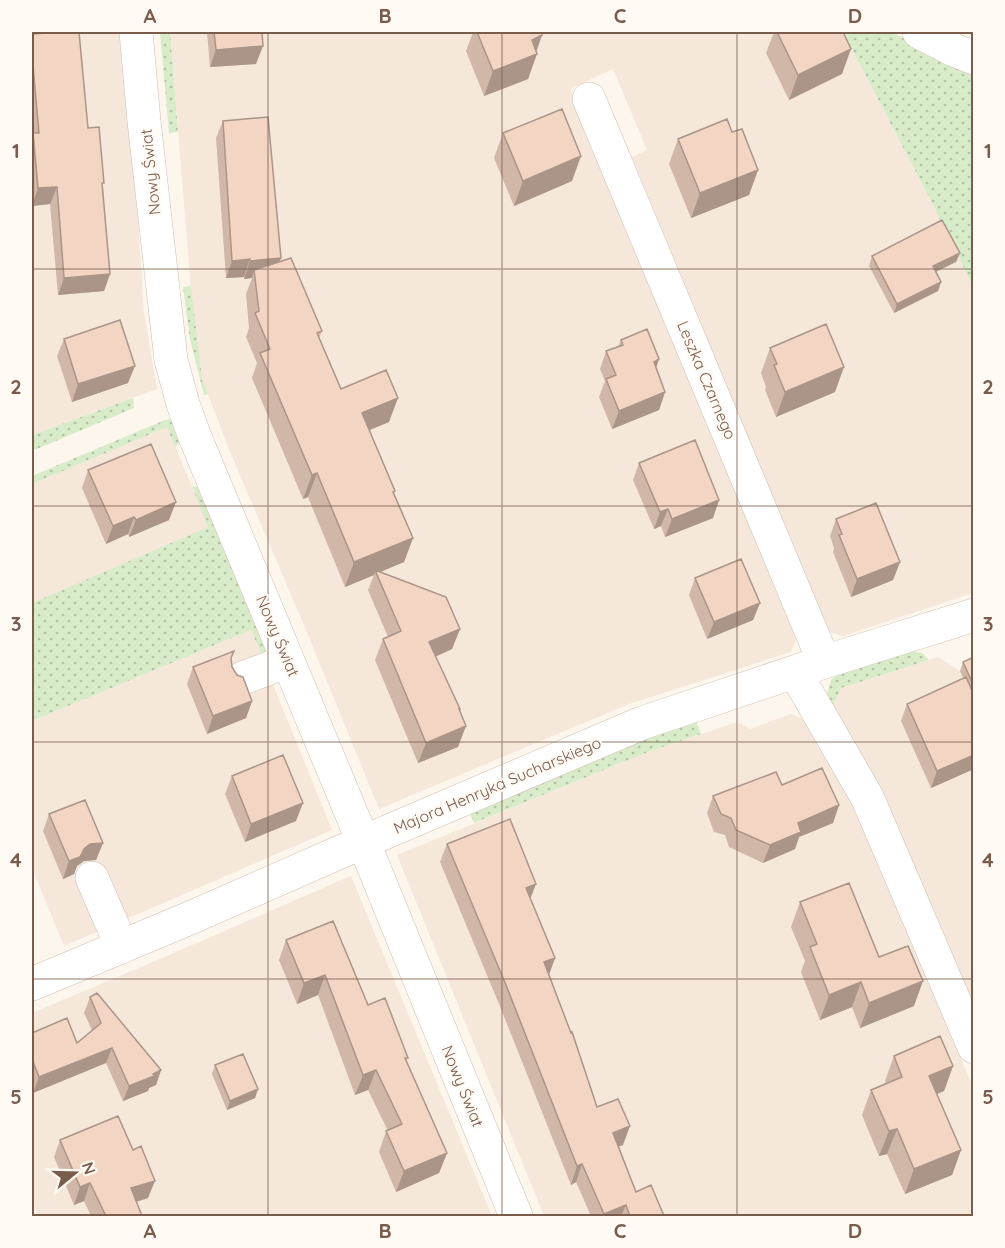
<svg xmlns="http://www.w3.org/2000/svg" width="1005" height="1248" font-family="Quicksand,sans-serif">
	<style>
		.residential { fill: #f5e8da }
		.grass { fill: url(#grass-dots) }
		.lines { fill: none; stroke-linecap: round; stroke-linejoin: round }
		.minor-casing { stroke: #d1beb0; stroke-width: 34 }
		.path { stroke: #d9b8a5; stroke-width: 4; stroke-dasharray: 1.5 4.5; stroke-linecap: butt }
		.minor { stroke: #fff; stroke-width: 33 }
		.wall { fill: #d1b7a8 }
		.shaded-wall { fill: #aa9588 }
		.building { fill: #f3d5c3; stroke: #aa9588; stroke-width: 1.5 }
		.grid { fill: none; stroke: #7a5c4d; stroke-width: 1.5; stroke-opacity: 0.55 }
		.labels { text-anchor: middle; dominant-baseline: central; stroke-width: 4.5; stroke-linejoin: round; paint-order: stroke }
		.street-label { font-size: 16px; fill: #7a5c4d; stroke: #fffaf3 }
		.neatline { fill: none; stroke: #7a5c4d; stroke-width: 2 }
		.grid-label { font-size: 20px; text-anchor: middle; font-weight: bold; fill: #7a5c4d }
	</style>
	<defs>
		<pattern id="grass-dots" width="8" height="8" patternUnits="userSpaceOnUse" patternTransform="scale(1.5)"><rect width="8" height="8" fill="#d8ecc9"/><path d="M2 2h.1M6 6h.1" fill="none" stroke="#b4c2a5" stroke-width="1.8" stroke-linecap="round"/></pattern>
	</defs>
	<rect width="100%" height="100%" fill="#fdf6ec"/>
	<path class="residential" d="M32,32H119L138,220L144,313L157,389L32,435Z
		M170,32H843L932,203L973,287V593L843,636L829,632L632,157L647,150L613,69L570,89L658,305L796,639L791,652L629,704L379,809L306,630L228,447L202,379L193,314Z
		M167,427L209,527L32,603V484Z
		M251,630L332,830L64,946L32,868V721Z
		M938,657L960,671L973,665V1003L910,855L833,707L841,688Z
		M791,714L804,720L849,794L973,1087V1216H544L397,855L648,752L737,722L750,729Z
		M351,876L492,1216H38L32,1200V1013L146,965Z"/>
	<path class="grass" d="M160,32H170L178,132L169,133Z
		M843,32H891L973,72V287L932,203Z
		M191,286L202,379L208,394L204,395L190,339L183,287Z
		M133,398L134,408L32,451V435Z
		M172,419L181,441L175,447L167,427L32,484V476L165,420Z
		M192,486L200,488L269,651L263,659L251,630L32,721V603L208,527Z
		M909,651L922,653L929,660L841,688L833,707L877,779L933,907L927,905L826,697L831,680L838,673Z
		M696,720L701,734L648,752L474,823L470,814L643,737Z"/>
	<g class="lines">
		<g class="minor-casing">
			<path id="minor" d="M136,32L144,121L171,360L183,404L195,437L372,863L516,1216
				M919,32L954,50L974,58
				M589,99L824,662
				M795,672L867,797L974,1047
				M243,678L288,661
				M92,878L122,947
				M32,984L190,918L363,842L642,723L824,662L974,615"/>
		</g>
		<path class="path" d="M32,1213L33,1216"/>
		<use href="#minor" class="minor"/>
	</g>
	<path class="wall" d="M207,32H262L256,64L210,67Z
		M473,32H541L542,35L528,79L484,96L466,51Z
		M774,32H843L842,74L789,100L766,53Z
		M32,34L88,128L103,188L110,274L104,291L58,295L50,204L32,206Z
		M223,121L281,258L279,262L322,331L319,338L341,389L389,422L369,430L395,491L394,493L413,538L404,562L381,572L460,629L452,649L435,657L459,710L458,747L418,763L375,660L383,639L388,637L368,590L374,575L345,587L308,497L303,499L252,378L257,363L246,337L249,328L246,294L252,278L244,279V277L226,278L216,138Z
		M503,133L572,181L514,206L494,158Z
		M678,139L758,170L749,195L691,218L669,164Z
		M960,253L956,262L936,272L941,282L938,291L894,313L869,266L872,256Z
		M64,339L128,383L72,402L57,356Z
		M621,340L659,359L656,368L665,392L659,410L612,429L599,397L605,381L600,369L606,351L618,347Z
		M770,348L835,392L776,417L765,390L766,387L761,373Z
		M639,463L719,500L713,518L665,537L661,526L654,529L633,480Z
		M88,470L169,520L129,537L128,534L106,544L82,488Z
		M836,519L900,562L893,580L851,597L833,552L834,548L830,536Z
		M695,578L760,603L753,620L707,639L689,595Z
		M974,657V769L931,788L901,721L907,704L963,678L960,671L963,662Z
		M231,659L232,667L252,701L246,718L207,734L187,684L193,667Z
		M232,776L296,821L245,842L225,794Z
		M782,785L839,805L833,823L799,837L795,849L763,863L729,847L725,835L714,832L707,813L713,796Z
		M49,814L103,843L96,860L84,861L77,866L74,874L63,879L43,831Z
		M447,844L530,898L555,958L549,975L597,1107L623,1145L619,1146L636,1192L664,1216H591L576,1182L571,1185L499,1004L440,862Z
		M800,902L879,957L914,1006L860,1028L852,1007L820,1020L801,972L805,961L791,927Z
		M286,940L368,1005L408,1058L406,1061L447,1153L439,1173L396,1192L379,1152L386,1131H388L368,1090L355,1095L318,995L297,1004L279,960Z
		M90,997L161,1070L156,1085L149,1088L148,1091L123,1101L106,1063L33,1093L32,1088V1033L77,1043L92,1030L84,1013Z
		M894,1056L953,1066L944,1091L937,1094L961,1150L952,1175L905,1194L887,1154L879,1156L862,1115L871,1090L886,1084L885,1081Z
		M215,1065L258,1089L255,1098L227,1110L212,1074Z
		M60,1140L148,1198L136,1202L142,1216H91L84,1201L74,1205L54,1157Z"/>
	<path class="shaded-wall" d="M542,35L535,54H537L528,79L484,96L493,71L532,40Z
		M263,46L256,64L210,67L216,50Z
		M851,49L842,74L789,100L798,75Z
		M581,156L572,181L514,206L523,181Z
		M758,170L749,195L691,218L700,193Z
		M57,187L50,204L32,206L38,188Z
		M960,253L956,262L930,274L933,266Z
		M281,258L274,276L254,270L252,278L244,279L250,261Z
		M250,259L244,277L226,278L232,261Z
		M110,274L104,291L58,295L64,278Z
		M941,282L938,291L894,313L897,304Z
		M659,359L653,377L654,362Z
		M135,366L128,383L72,402L78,384Z
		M844,367L835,392L776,417L785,392Z
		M665,392L659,410L612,429L619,411Z
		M398,398L389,422L353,437L362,413Z
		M317,473L308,497L303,499L312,475Z
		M719,500L713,518L665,537L672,519Z
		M176,502L169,520L129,537L136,520Z
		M668,509L661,526L654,529L660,512Z
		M134,517L128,534L106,544L113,526Z
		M413,538L404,562L377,573L375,570L374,575L345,587L354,562Z
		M900,562L893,580L851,597L857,579Z
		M760,603L753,620L707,639L714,622Z
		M460,629L452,649L421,663L429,642Z
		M252,701L246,718L207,734L213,716Z
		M466,726L458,747L418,763L426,743Z
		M974,755V769L931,788L937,771Z
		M303,803L296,821L245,842L251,824Z
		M839,805L833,823L799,837L795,849L763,863L770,845L798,823Z
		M103,843L96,860L84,861L77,866L74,874L63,879L69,861L90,844Z
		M536,884L529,902L526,888Z
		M555,958L548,977L544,962Z
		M325,975L318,995L297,1004L304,983Z
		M923,981L914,1006L860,1028L869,1003Z
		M861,982L852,1007L820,1020L829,995Z
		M112,1048L106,1063L33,1093L39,1077Z
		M953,1066L944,1091L920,1101L929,1076Z
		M161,1070L156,1085L149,1088L148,1091L123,1101L129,1086Z
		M376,1070L368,1090L355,1095L363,1075Z
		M258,1089L255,1098L227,1110L230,1101Z
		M630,1126L623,1145L607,1151L613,1133Z
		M897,1129L887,1154L879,1156L889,1131Z
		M961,1150L952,1175L905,1194L914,1169Z
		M447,1153L439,1173L396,1192L404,1171Z
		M582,1164L576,1182L571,1185L577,1166Z
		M155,1181L148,1198L125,1205L131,1188Z
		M90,1183L84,1201L74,1205L80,1187Z
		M626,1205L621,1216H603L604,1214Z"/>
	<path class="building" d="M61,32H79L88,128L99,127L104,183H102L110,274L64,278L57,187L38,188L33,133H39L32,55V34Z
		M214,32H262L263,46L216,50Z
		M477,32H541L542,35L532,40L537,54L493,71Z
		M777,32H843L851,49L798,75Z
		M562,109L581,156L523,181L503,133Z
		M268,117L281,258L250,261V259L232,261L223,121Z
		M727,119L732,132L742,129L758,170L700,193L678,139Z
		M942,220L960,253L933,266L941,282L897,304L872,256Z
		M291,258L322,331L317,333L341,389L386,370L398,398L362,413L395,491L393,492L413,538L354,562L317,473L312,475L260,353L270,349L255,313L259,311L254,270Z
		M120,320L135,366L78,384L64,339Z
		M826,324L844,367L785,392L774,365L777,364L770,348Z
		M647,329L659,359L654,362L665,392L619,411L606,379L616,375L606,351L623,345L621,340Z
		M695,440L719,500L672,519L668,509L660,512L639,463Z
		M151,444L176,502L136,520L134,517L113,526L88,470Z
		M876,503L900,562L857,579L839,535L842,534L836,519Z
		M741,559L760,603L714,622L695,578Z
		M375,570L446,597L460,629L429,642L460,709H459L466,726L426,743L383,639L401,631Z
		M234,651L231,658L232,667L237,675L243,677L252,701L213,716L193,667Z
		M974,657V686L963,662Z
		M966,677L974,695V755L937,771L907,704Z
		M283,755L303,803L251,824L232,776Z
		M822,768L839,805L798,823L801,832L770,845L736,830L731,818L721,814L713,796L776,772L782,785Z
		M85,800L103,843L90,844L84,849L80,857L69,861L49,814Z
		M510,819L536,884L526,888L555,958L544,962L571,1033L572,1032L597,1107L618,1099L630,1126L613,1133L636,1192L651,1185L664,1216H630L626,1205L604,1214L582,1164L577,1166L506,985L447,844Z
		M849,883L879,957L908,946L923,981L869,1003L861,982L829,995L810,947L817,944L800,902Z
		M333,921L368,1005L385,998L408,1058H405L447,1153L404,1171L386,1131L402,1124L376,1070L363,1075L325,975L304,983L286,940Z
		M97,993L161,1070L153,1074L154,1076L129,1086L112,1048L39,1077L32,1059V1033L67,1018L77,1043L101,1023L90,997Z
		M940,1036L953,1066L929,1076L961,1150L914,1169L897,1129L889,1131L871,1090L902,1077L894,1056Z
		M243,1054L258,1089L230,1101L215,1065Z
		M118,1116L133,1150L141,1146L155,1181L131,1188L142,1216H106L90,1183L80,1187L60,1140Z"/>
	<path class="grid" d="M268,32V1216M502,32V1216M737,32V1216M32,269H974M32,506H974M32,742H974M32,979H974"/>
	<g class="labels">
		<g class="street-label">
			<text transform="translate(150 172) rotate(-96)">Nowy Świat</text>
			<text transform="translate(707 380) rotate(67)">Leszka Czarnego</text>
			<text transform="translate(278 636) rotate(67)">Nowy Świat</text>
			<text transform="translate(497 785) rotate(-23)">Majora Henryka Sucharskiego</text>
			<text transform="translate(463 1086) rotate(68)">Nowy Świat</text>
		</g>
	</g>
	<rect width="1005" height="1248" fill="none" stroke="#fffaf3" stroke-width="66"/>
	<g transform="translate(75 1173) rotate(71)" stroke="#fffaf3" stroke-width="4.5" paint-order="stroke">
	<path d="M0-4.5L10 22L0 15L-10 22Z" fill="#7a5c4d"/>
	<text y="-9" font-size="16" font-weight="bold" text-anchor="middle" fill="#7a5c4d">N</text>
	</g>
	<rect x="33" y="33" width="939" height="1182" class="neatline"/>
	<g class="grid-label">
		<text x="150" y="23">A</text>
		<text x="385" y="23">B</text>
		<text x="620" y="23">C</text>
		<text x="855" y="23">D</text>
		<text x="16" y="158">1</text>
		<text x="988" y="158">1</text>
		<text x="16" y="394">2</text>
		<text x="988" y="394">2</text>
		<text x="16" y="631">3</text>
		<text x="988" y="631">3</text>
		<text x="16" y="867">4</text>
		<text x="988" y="867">4</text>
		<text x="16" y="1104">5</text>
		<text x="988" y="1104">5</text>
		<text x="150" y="1238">A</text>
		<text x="385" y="1238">B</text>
		<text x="620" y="1238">C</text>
		<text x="855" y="1238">D</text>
	</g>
</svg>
